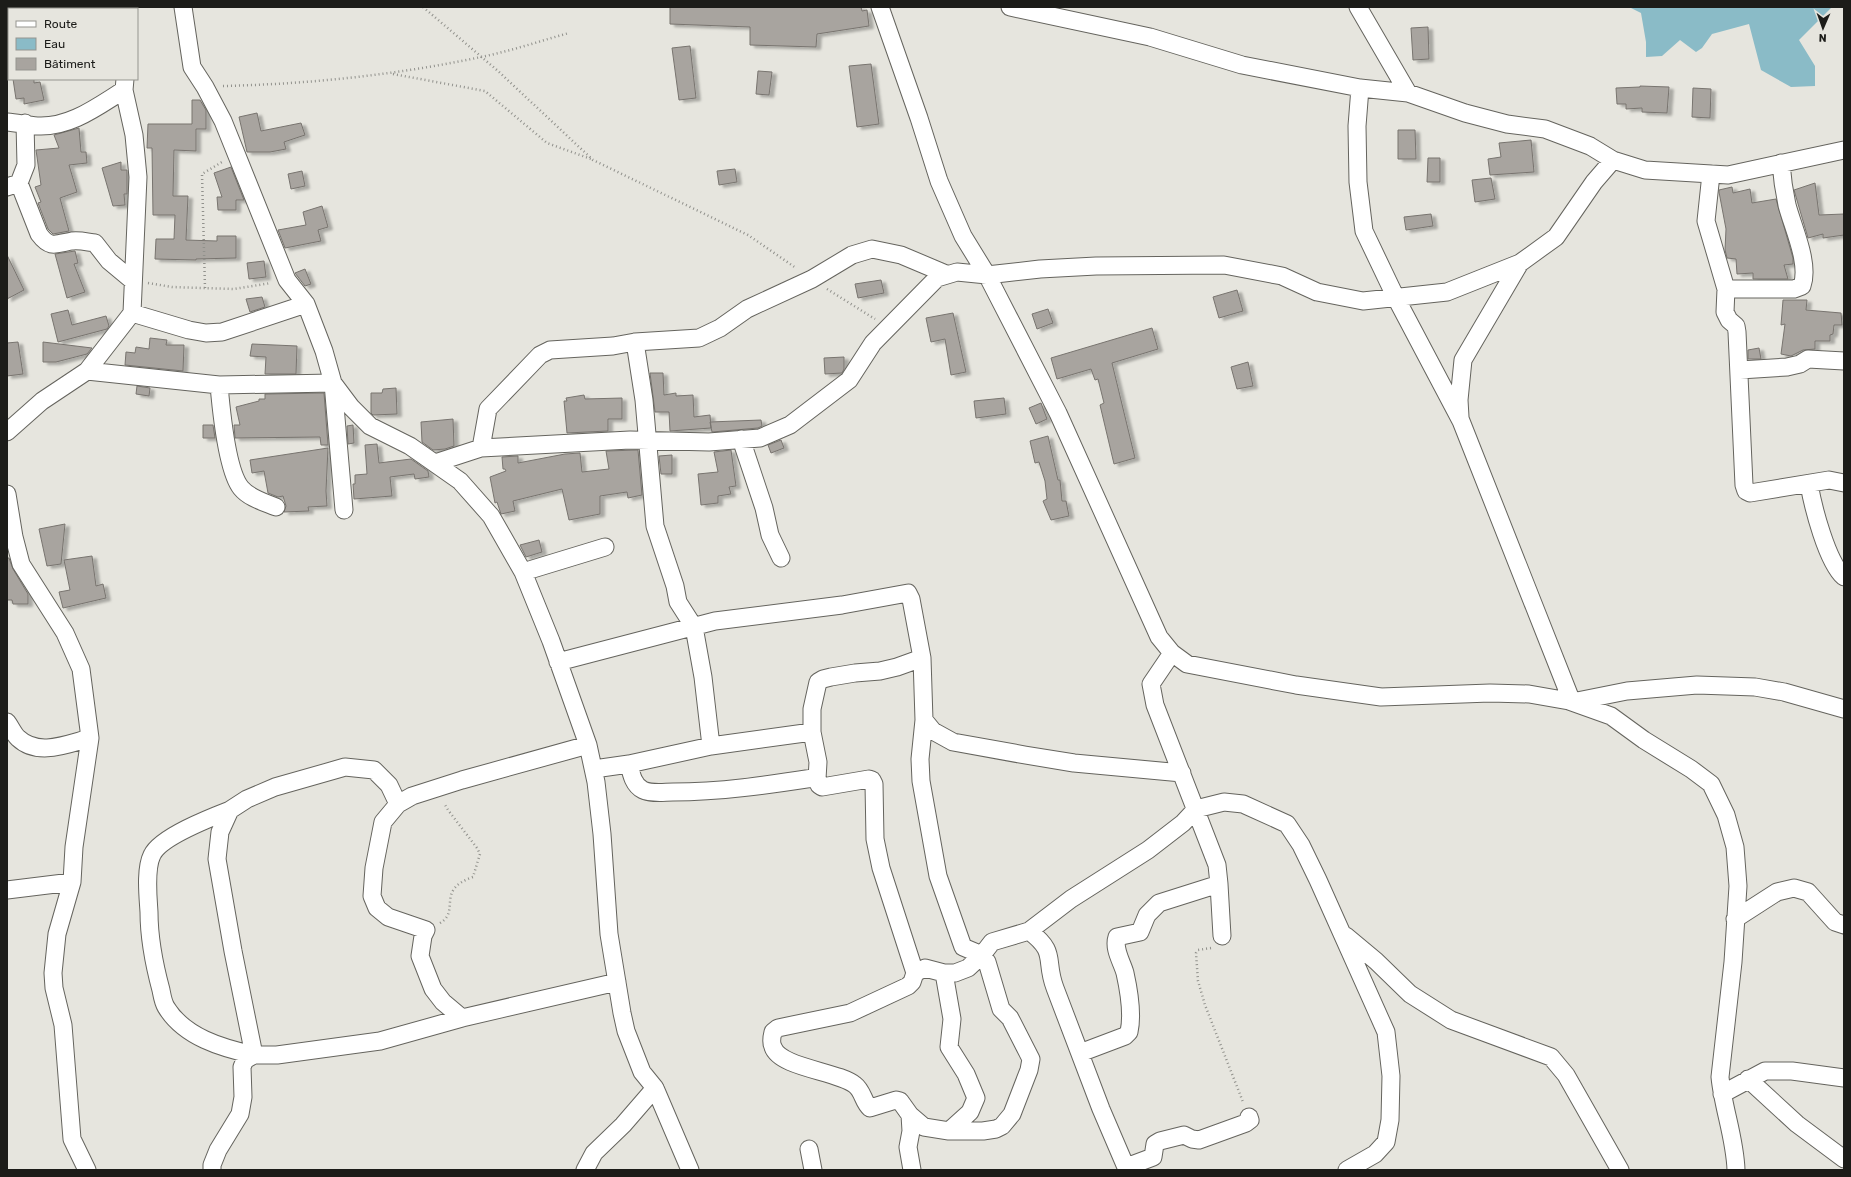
<svg xmlns="http://www.w3.org/2000/svg" width="1851" height="1177" font-family="Rubik,sans-serif">
	<style>
		.water { fill: #8abbc7 }
		.building { fill: #a8a49f; stroke: #78746f; filter: url(#shadow) }
		.lines { fill: none; stroke-linecap: round; stroke-linejoin: round }
		.minor-casing { stroke: #65645e; stroke-width: 19 }
		.path { stroke: #91918c; stroke-width: 2.5; stroke-dasharray: 1 3; stroke-linecap: butt }
		.minor { stroke: #fff; stroke-width: 17 }
	</style>
	<defs>
		<filter id="shadow"><feDropShadow dx="4.5" dy="2.5" stdDeviation="1" flood-color="#0004"/></filter>
	</defs>
	<rect width="100%" height="100%" fill="#e6e5de"/>
	<path class="water" d="M1629,7H1832L1799,40L1815,66V86L1791,87L1761,70L1749,24L1712,34L1702,48L1696,52L1680,40L1662,56L1646,57V42L1641,13Z"/>
	<path class="building" d="M670,7H861L862,11L867,10L869,26L817,34L816,47L750,45V27L670,24Z
		M1428,27L1429,59L1413,60L1411,28Z
		M690,46L696,98L679,100L672,48Z
		M871,64L879,124L857,127L849,66Z
		M758,71L772,72L769,95L756,94Z
		M13,79H34V83L40,82L44,100L24,104V98L16,99Z
		M1640,86L1669,87L1667,113L1642,112V108L1626,109V104H1617L1616,88L1640,87Z
		M1693,88L1711,89L1710,118L1692,117Z
		M192,100H200L206,110V129H196V151L174,150L173,195V196H188L186,240L217,241V236H236V258L196,259V260L155,259L156,239H174L175,215H153L152,148H147L148,124H192Z
		M257,113L261,131L301,123L305,135L284,142L286,149L270,152H247L239,117Z
		M79,128L81,152H86L87,163L69,165L77,192L60,198L69,231L53,234L48,229L38,203L41,202L35,187L41,185L36,150L59,148L54,135Z
		M1398,130H1415L1416,159H1398Z
		M1531,140L1534,172L1490,175L1488,159L1501,157L1499,143Z
		M1428,158H1440V182H1427Z
		M121,162V170H127V194H124L125,205L113,206L102,168Z
		M231,167L244,200H236V210H218L217,197H222L214,173Z
		M735,169L737,182L719,185L717,171Z
		M302,171L305,186L291,189L288,174Z
		M1491,178L1495,199L1475,202L1472,180Z
		M1815,183L1819,215L1844,214V235L1823,238V234L1808,238L1794,190Z
		M1732,187L1733,193L1750,189L1752,203L1776,199L1793,258V264L1784,265L1788,279H1753V273L1737,274L1736,259L1727,258L1725,250L1726,229L1719,192V190Z
		M322,206L328,227L318,230L321,241L285,248L278,230L306,225L303,212Z
		M1431,214L1433,226L1406,230L1404,217Z
		M75,251L78,263L74,264L85,292L67,298L55,254Z
		M7,255L24,290L7,299Z
		M264,261L266,277L249,279L247,263Z
		M305,269L311,284L305,286L295,273Z
		M881,280L884,293L858,298L855,284Z
		M1237,290L1243,311L1219,318L1213,297Z
		M262,297L265,307L250,312L246,299Z
		M1783,300H1807L1806,310L1841,313L1842,325H1834L1833,334L1830,335V341H1815V349L1803,350L1791,356L1781,354L1785,324L1781,325Z
		M1048,309L1053,323L1037,329L1032,314Z
		M68,310L72,325L106,316L109,326L107,329L58,342L51,314Z
		M953,313L966,372L951,375L945,339L931,342L926,318Z
		M1152,328L1158,349L1112,363L1135,458L1114,464L1100,405L1104,403L1098,379L1095,380L1091,369L1057,379L1051,358Z
		M150,338L167,340L166,345H184L183,371L125,365L126,352L135,353L136,347L149,349Z
		M18,342L23,374L7,376V343Z
		M43,342L92,348L87,354L56,362H43Z
		M252,344L297,346L296,374H265L266,357L250,356Z
		M1759,348L1761,359H1748V350Z
		M844,357V369L842,373L825,374L824,358Z
		M1248,362L1253,386L1237,389L1231,367Z
		M650,373H663L664,395L676,393V396L693,395L694,417L710,415L711,428L670,431L669,412H655Z
		M137,386L150,388L149,396L136,394Z
		M396,388L397,414L373,415L371,413V393H382L383,389Z
		M324,393L328,445H321L320,437L235,438L234,425H240L236,407L259,401V399H265V394Z
		M584,395L585,399L622,398V419H608V431L567,433L564,401H567L566,398Z
		M1004,398L1006,414L976,418L974,401Z
		M1041,403L1047,419L1036,424L1029,408Z
		M453,419L454,446L445,449L433,450L422,442L421,422Z
		M761,420L762,426L758,428L712,432L710,422Z
		M203,425H213L215,438H203Z
		M353,425L354,443L348,444L347,426Z
		M1048,436L1058,480H1060L1062,501H1066L1069,516L1051,520L1043,501L1047,499L1045,481L1039,462L1035,463L1030,441Z
		M781,440L784,448L771,453L768,445Z
		M377,444L379,463L411,459L428,471L429,477L415,479L414,474L390,477L392,496L354,499L353,484H355V475L367,474L365,445Z
		M328,448L326,491L327,506L308,507L309,511L284,512L286,506L283,496L278,497L268,493L264,471L252,473L250,460Z
		M638,450L642,495L628,498L627,492L600,496V514L569,520L562,489L513,501L515,511L501,514L497,502L495,503L490,477L506,471L505,469H503L502,457L518,456V463L565,454L580,453L582,472L609,469L606,451Z
		M731,450L736,486L729,487L731,494L718,496V503L701,505L698,474L718,472L714,452Z
		M672,455V474H661L659,456Z
		M65,524L61,564L47,566L39,529Z
		M539,540L542,552L526,557L520,545Z
		M92,556L96,586L103,584L106,598L63,608L59,592L70,590L64,560Z
		M7,558H9L13,569L28,594V604H13L12,600H7Z"/>
	<g class="lines">
		<g class="minor-casing">
			<path id="minor" d="M123,7L124,9
				M183,7L192,67L205,87L223,121L287,280L306,304L324,351L333,383L351,407L370,426L410,446L460,481L491,516L523,572L551,641L588,745L596,782L602,834L609,934L622,1013L626,1031L642,1072L655,1088L623,1125L594,1153L585,1170
				M880,7L919,118L939,181L963,236L987,275L1058,413L1159,637L1172,653L1187,664L1296,685L1381,697L1490,693L1529,694L1569,701L1611,716L1644,740L1691,769L1711,784L1726,815L1735,847L1738,886L1733,962L1720,1077C1723,1108 1735,1138 1736,1170
				M1010,7L1150,37L1242,65L1360,88L1408,93L1465,113L1507,124L1545,129L1590,146L1613,160L1645,170L1728,175L1844,150
				M1358,7L1408,93
				M1360,88L1357,126L1358,182L1364,231L1396,298L1461,421L1572,702L1627,691L1697,685L1755,687L1784,692L1844,709
				M7,122C17,123 27,125 37,126C70,128 98,106 124,90
				M1711,174L1706,221L1726,289L1725,312L1729,320L1736,326L1737,332L1744,485L1746,491L1750,493L1829,480L1844,483
				M19,183L39,234C50,249 56,244 72,241C80,240 87,242 95,243L109,261L133,281
				M7,187L19,183L26,165L25,123
				M1726,289H1794L1802,286C1810,263 1793,228 1787,205C1784,191 1782,177 1781,163
				M132,313L189,330L206,333L222,332L306,304
				M635,342L644,400L655,526L675,586L678,602L694,627L703,677L711,746
				M1740,370L1787,367L1800,364L1808,359L1844,361
				M87,371L219,385L333,383L344,510
				M219,385C221,408 227,471 241,488C249,498 264,502 276,507
				M1460,417L1459,400L1463,360L1520,263L1556,237L1594,182L1613,160
				M7,432L42,401L87,371L132,313L138,177L134,135L124,90L125,79
				M741,439L764,508L770,535L781,558
				M481,448L488,409L540,355L550,350L613,346L635,342L699,338L720,328L747,309L812,279L852,255L872,249L901,255L946,274
				M435,463L481,448L630,440L709,442L760,438L790,425L849,380L873,343L937,278L957,272L987,275L1040,269L1096,266L1224,265L1282,276L1317,292L1363,301L1447,292L1520,263
				M1809,484C1813,507 1827,562 1844,577
				M7,494L14,537L21,564L65,633L81,669L90,738L74,847L72,882L57,934L53,973L54,988L63,1025L72,1139L87,1170
				M523,572L605,547
				M558,662L715,621L842,605L908,593L911,599L922,658L924,720L933,731L953,742L1025,755L1074,763L1182,773
				M924,720L920,759L921,781L938,876L963,947L982,955L987,962L1001,1009L1010,1018L1031,1059L1029,1070L1012,1114L1002,1126L996,1129L983,1131H949L924,1127L910,1115L900,1101L896,1100L870,1108C863,1102 863,1091 855,1085C838,1071 780,1068 773,1047C771,1043 772,1036 773,1032L778,1028L850,1013L908,986L912,982L915,973L925,968L944,973H955L968,968L982,955L992,942L1029,931C1058,953 1044,959 1055,988L1101,1109L1125,1165L1129,1166L1153,1157L1155,1144L1160,1141L1184,1135L1192,1139L1199,1140L1246,1123L1250,1120L1249,1117
				M7,722C11,727 13,733 18,738C38,757 67,744 90,738
				M629,764L711,746L812,732
				M594,769L629,764C631,773 633,785 643,790C651,794 664,792 673,792C721,792 767,785 813,778L817,779L819,785L822,787L869,779L872,780L874,784L875,839L881,868L915,973
				M817,779L818,762L812,732V709L818,682L823,679L831,677L855,673L880,671L897,667L922,658
				M230,810C212,817 160,837 152,855C145,869 148,896 149,912C149,939 154,964 161,990C162,995 163,1002 166,1007C184,1037 222,1048 254,1055L233,951L217,859L220,832L230,810L247,799L275,787L345,767L374,770L389,785L398,804
				M1219,884L1222,936
				M7,890L72,882
				M1735,919L1777,892L1794,888L1808,892L1835,922L1844,925
				M1029,931L1071,899L1148,850L1183,823L1196,809L1224,802L1243,804L1287,824L1301,845L1318,880L1386,1032L1391,1076L1390,1120L1386,1142L1375,1154L1347,1170
				M1346,936L1376,961L1410,994L1451,1020L1551,1057L1566,1075L1620,1170
				M944,973L952,1019L949,1047L966,1074L976,1098L970,1112L949,1131
				M462,1018L443,1002L433,989L420,956L423,936L426,930L388,917L377,908L372,896L374,868L383,822L398,804L412,796L462,780L588,745
				M1080,1053L1125,1036L1129,1032C1133,1014 1129,991 1125,973C1122,962 1113,949 1117,937L1140,932L1147,915L1159,903L1219,884L1217,865L1155,705L1151,684L1172,653
				M1748,1079L1797,1124L1844,1159
				M655,1088L690,1170
				M1722,1094L1765,1071H1792L1844,1078
				M910,1115L911,1131L908,1147L912,1170
				M809,1149L813,1170
				M212,1170V1165L218,1150L240,1114L243,1097L242,1067L245,1060L254,1055H277L380,1041L462,1018L617,982"/>
		</g>
		<path class="path" d="M423,7L498,71L593,160L748,235L796,268
			M393,74L485,91L547,143L591,159
			M223,86C309,84 396,75 481,57C511,51 540,41 569,33
			M148,283L172,287L234,289L271,283
			M205,288L202,174L222,162
			M827,289L875,319
			M440,923C461,911 435,890 473,877L480,854L477,848L448,810L444,803
			M1211,948L1198,950L1196,953L1198,981L1205,1005L1243,1102"/>
		<use href="#minor" class="minor"/>
	</g>
	<rect width="1851" height="1177" fill="none" stroke="#1c1c19" stroke-width="16"/>
	<rect x="8" y="8" width="130" height="72" fill="#e6e5de" stroke="#95958f"/>
	<rect x="16" y="21" width="20" height="6" fill="#ffffff" stroke="#95958f"/>
	<text x="44" y="28" font-size="12" fill="#1c1c19">Route</text>
	<rect x="16" y="38" width="20" height="12" fill="#8abbc7" stroke="#95958f"/>
	<text x="44" y="48" font-size="12" fill="#1c1c19">Eau</text>
	<rect x="16" y="58" width="20" height="12" fill="#a8a49f" stroke="#95958f"/>
	<text x="44" y="68" font-size="12" fill="#1c1c19">Bâtiment</text>
	<g transform="translate(1823 28) rotate(182)" stroke="#e6e5de" stroke-width="3" paint-order="stroke">
	<path d="M0-3L7 15L0 10L-7 15Z" fill="#1c1c19"/>
	<text y="-6" font-size="11" font-weight="bold" text-anchor="middle" fill="#1c1c19">N</text>
	</g>
</svg>
